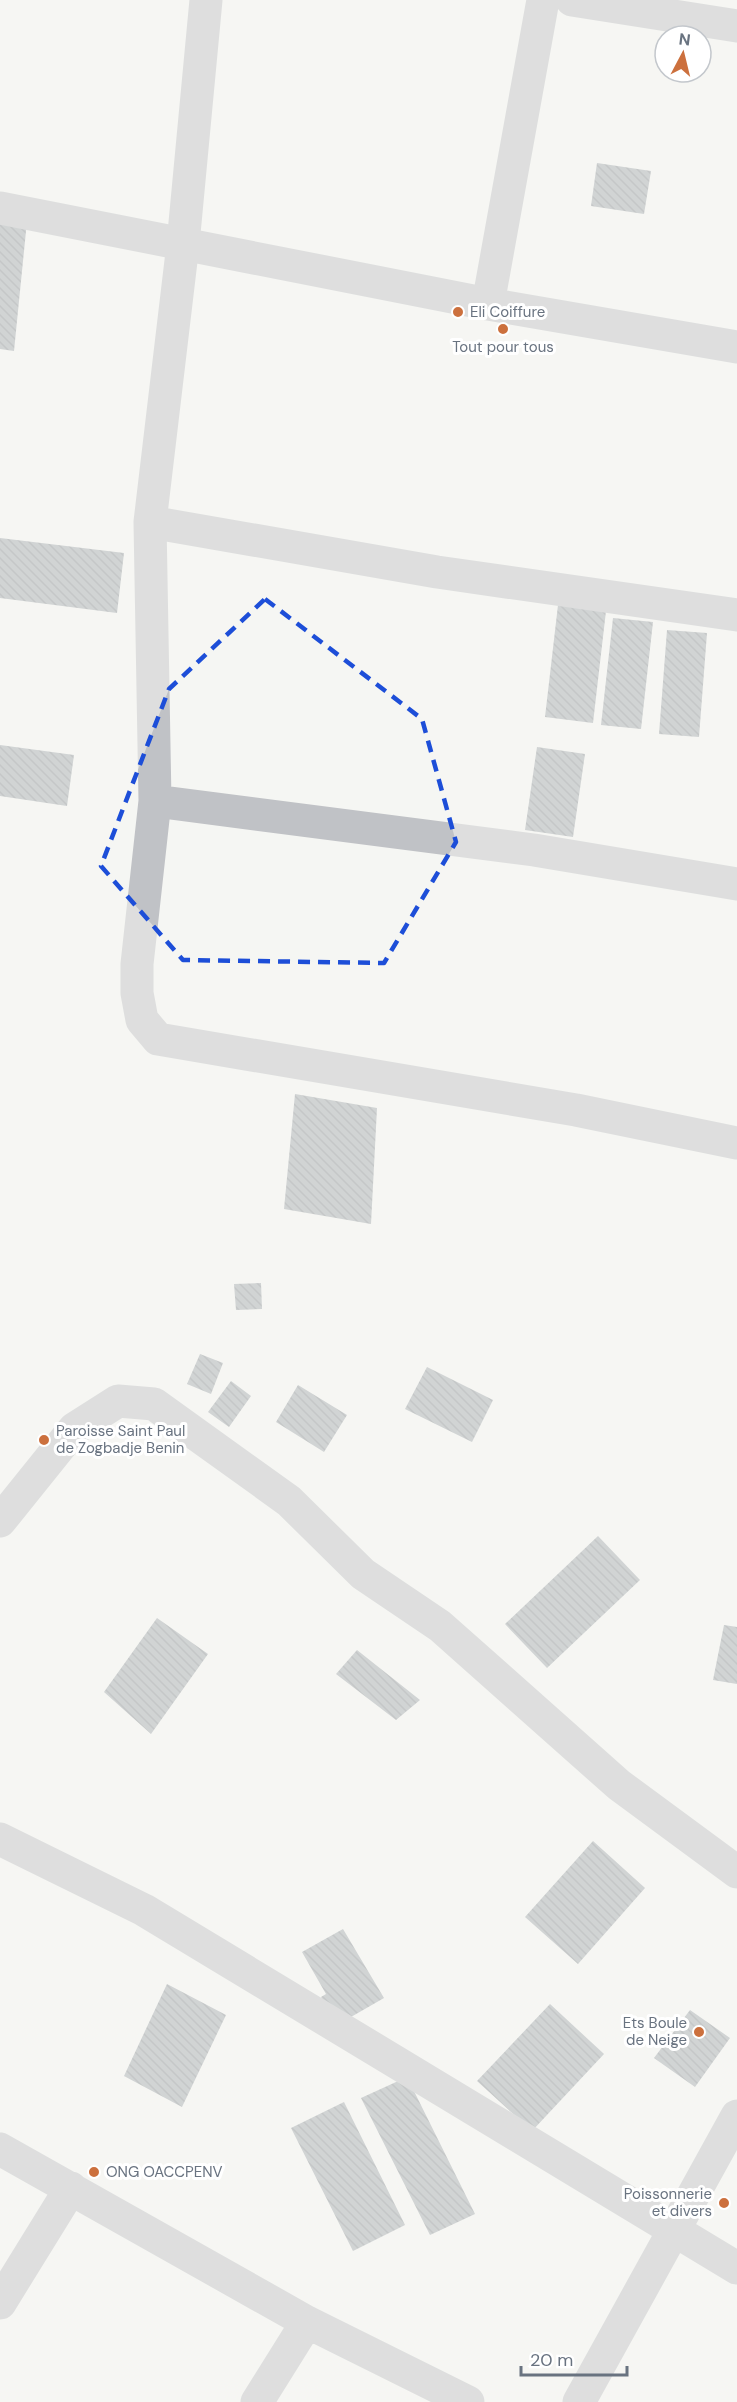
<svg xmlns="http://www.w3.org/2000/svg" width="737" height="2402" font-family="'DM Sans',sans-serif">
	<style>
		.building { fill: url(#building-back-hatch) }
		.lines { fill: none; stroke-linecap: round; stroke-linejoin: round }
		.minor { stroke: #c0c2c6; stroke-width: 33 }
		.marked { fill: none; stroke: #1d4ed8; stroke-width: 4.5; stroke-dasharray: 12 8; stroke-linejoin: round }
		.poi-dot { fill: #cc703d; stroke: #fff; stroke-width: 2 }
		.labels { text-anchor: middle; dominant-baseline: central; stroke-width: 6; stroke-linejoin: round; paint-order: stroke }
		.poi-label { font-size: 15px; fill: #697380; stroke: #fff; text-anchor: start }
	</style>
	<defs>
		<pattern id="building-back-hatch" width="6" height="6" patternUnits="userSpaceOnUse" patternTransform="scale(1.5)"><rect width="6" height="6" fill="#a4aab0"/><path d="M-1 5l2 2M0 0l6 6M5-1l2 2" fill="none" stroke="#8a8f94"/></pattern>
	</defs>
	<rect width="100%" height="100%" fill="#f5f6f3"/>
	<path class="building" d="M597,163L651,171L644,214L591,206Z
		M0,219L27,221L14,351L0,349Z
		M0,538L124,553L117,613L0,598Z
		M558,605L606,611L593,723L545,717Z
		M613,618L653,622L641,729L601,725Z
		M667,630L707,633L699,737L659,734Z
		M0,745L74,755L67,806L0,796Z
		M537,747L585,754L573,837L525,830Z
		M295,1094L377,1108L371,1224L284,1209Z
		M261,1283L262,1309L236,1310L234,1284Z
		M200,1354L223,1363L211,1394L187,1384Z
		M427,1367L493,1400L472,1442L405,1409Z
		M231,1381L251,1396L229,1427L208,1412Z
		M298,1385L347,1415L324,1452L276,1422Z
		M598,1536L640,1580L547,1668L505,1624Z
		M157,1618L208,1654L151,1734L104,1692Z
		M724,1625L737,1627V1684L713,1680Z
		M357,1650L420,1700L396,1720L336,1674Z
		M593,1841L645,1888L578,1964L525,1917Z
		M343,1929L384,1998L337,2025L321,1997L326,1994L302,1952Z
		M167,1984L226,2015L182,2107L124,2076Z
		M550,2004L604,2054L532,2131L477,2081Z
		M690,2010L730,2038L695,2087L654,2058Z
		M407,2077L475,2214L430,2235L361,2098Z
		M344,2102L405,2225L353,2251L291,2128Z"/>
	<g class="lines">
		<path class="minor" d="M206,0L183,244L150,522L155,801L137,964V993L142,1020L158,1039L576,1110L737,1143
			M572,0L737,26
			M0,208L488,304L737,347
			M488,304L543,0
			M150,522L437,572L737,615
			M155,801L534,850L737,884
			M0,1521L74,1429L118,1401L154,1404L289,1501L363,1574L440,1626L619,1785L737,1872
			M0,1839L144,1910L737,2268
			M0,2149L307,2322L468,2402
			M0,2303L71,2188
			M257,2402L307,2322
			M579,2402L737,2116"/>
	</g>
	<path d="M0 0H737V2402H0ZM265,599L422,719L456,842L384,963L183,960L101,866L169,689Z" fill="#f5f6f3" fill-opacity=".55" fill-rule="evenodd"/>
	<path class="marked" d="M265,599L422,719L456,842L384,963L183,960L101,866L169,689Z"/>
	<g class="poi-dot">
		<circle cx="458" cy="312" r="6"/>
		<circle cx="503" cy="329" r="6"/>
		<circle cx="44" cy="1440" r="6"/>
		<circle cx="699" cy="2032" r="6"/>
		<circle cx="94" cy="2172" r="6"/>
		<circle cx="724" cy="2203" r="6"/>
	</g>
	<g class="labels">
		<g class="poi-label">
			<text x="470" y="312">Eli Coiffure</text>
			<text x="503" y="347" text-anchor="middle">Tout pour tous</text>
			<text x="56" y="1431">Paroisse Saint Paul<tspan x="56" dy="17">de Zogbadje Benin</tspan></text>
			<text x="687" y="2023" text-anchor="end">Ets Boule<tspan x="687" dy="17">de Neige</tspan></text>
			<text x="106" y="2172">ONG OACCPENV</text>
			<text x="712" y="2194" text-anchor="end">Poissonnerie<tspan x="712" dy="17">et divers</tspan></text>
		</g>
	</g>
	<g transform="translate(683 54) rotate(7)"><circle r="28" fill="#ffffff" stroke="#c3c7cc" stroke-width="1.5"/>
	<path d="M0-4.5L10 22L0 15L-10 22Z" fill="#cc703d"/>
	<text y="-9" font-size="16" font-weight="bold" text-anchor="middle" fill="#697380">N</text>
	</g>
	<path d="M521 2366v9h106v-9" fill="none" stroke="#697380" stroke-width="3"/>
	<text x="530" y="2366" font-size="18" fill="#697380" stroke="#ffffff" stroke-width="4.5" paint-order="stroke">20 m</text>
</svg>
